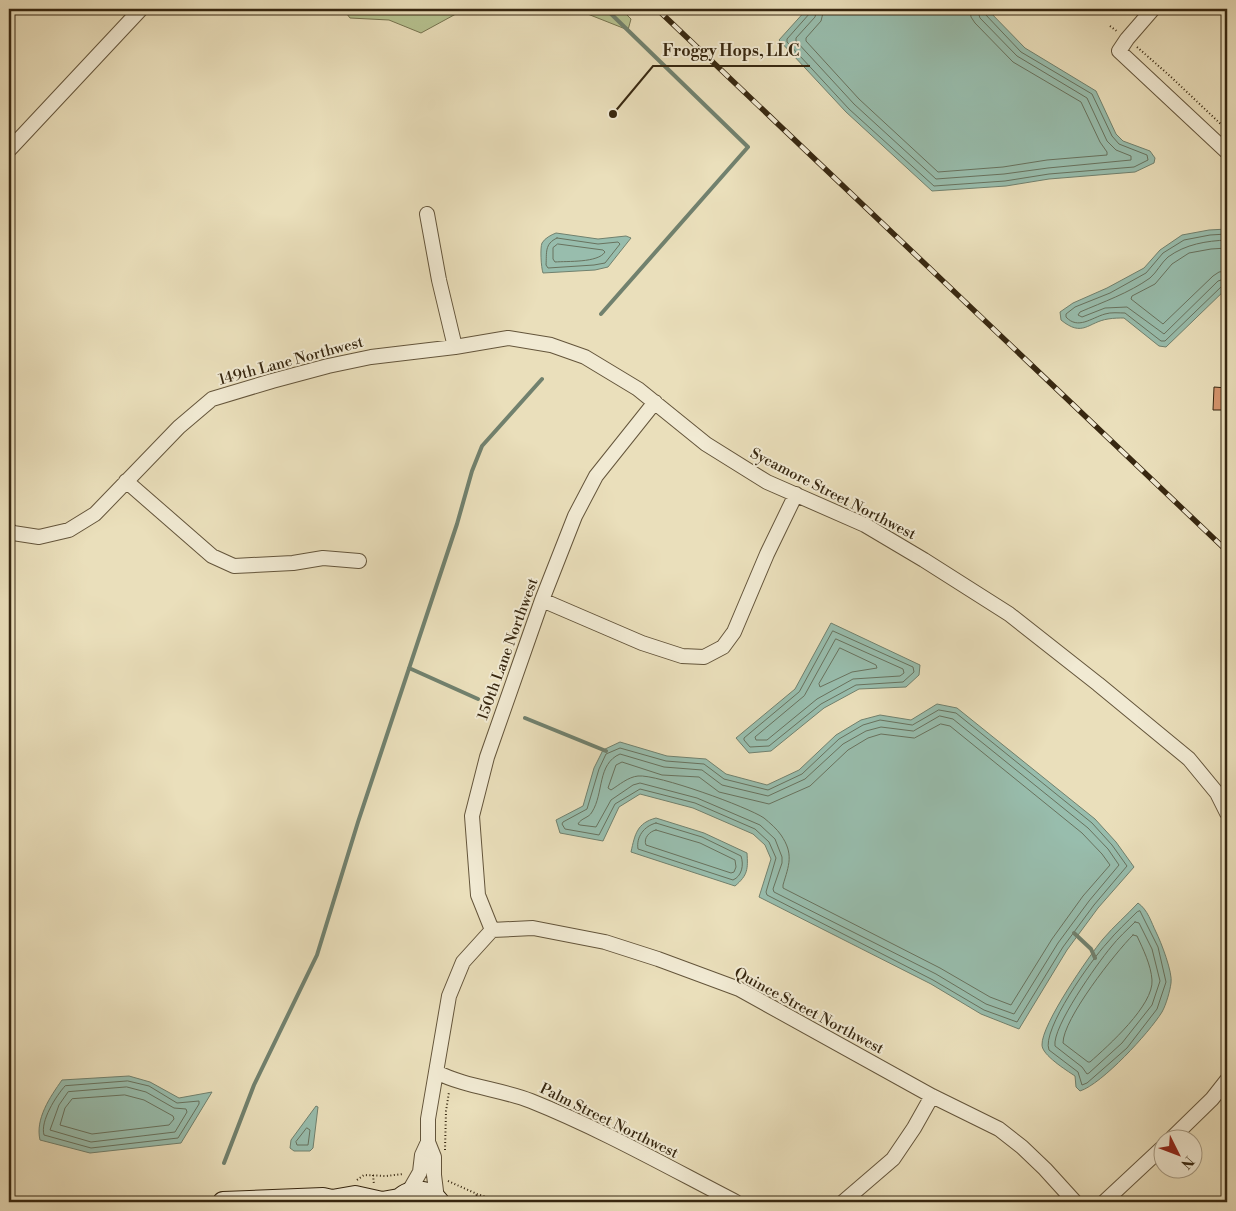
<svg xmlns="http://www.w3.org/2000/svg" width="1236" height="1211" font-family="'Libre Bodoni',serif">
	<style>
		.green { fill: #b6c290; stroke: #767450 }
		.water { fill: #98bdad; stroke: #71816e }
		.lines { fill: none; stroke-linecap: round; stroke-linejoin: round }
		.shore { stroke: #68725e; stroke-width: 1 }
		.stream { stroke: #71816e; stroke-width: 4 }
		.building { fill: #d4946d; stroke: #372710 }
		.street-casing { stroke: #64553b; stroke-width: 16 }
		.secondary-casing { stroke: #372710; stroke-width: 22 }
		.path { stroke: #372710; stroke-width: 2; stroke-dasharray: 1 2.5; stroke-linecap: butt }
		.street { stroke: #f1ead3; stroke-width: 14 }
		.secondary { stroke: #f1ead3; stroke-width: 20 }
		.rail-casing { stroke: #372710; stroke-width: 5.5 }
		.rail { stroke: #f1ead3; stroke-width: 4; stroke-dasharray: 11; stroke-linecap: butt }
		.labels { text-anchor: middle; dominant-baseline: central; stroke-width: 4; stroke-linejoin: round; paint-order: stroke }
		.street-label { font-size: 15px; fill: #372710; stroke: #f1ead3 }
		.leader { fill: none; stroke: #372710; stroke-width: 2 }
		.callout-dot { fill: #372710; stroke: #f1ead3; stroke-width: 2 }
		.callout-label { font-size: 16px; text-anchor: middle; font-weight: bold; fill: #372710; stroke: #f1ead3; stroke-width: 4; stroke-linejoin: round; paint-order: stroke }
	</style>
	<rect width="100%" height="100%" fill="#eadfbb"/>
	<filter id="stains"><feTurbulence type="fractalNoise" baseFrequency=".004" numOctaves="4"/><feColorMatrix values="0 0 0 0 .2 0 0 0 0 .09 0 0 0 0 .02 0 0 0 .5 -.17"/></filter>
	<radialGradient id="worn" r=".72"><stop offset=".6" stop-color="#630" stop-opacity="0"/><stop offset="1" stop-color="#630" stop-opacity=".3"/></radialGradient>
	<path class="green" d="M343,9H465L421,33L389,20L350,18Z
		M575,9H621L631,19L628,30Z"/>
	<path class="water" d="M807,9H987L1025,48L1096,91L1116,134L1123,141L1150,151L1155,158L1154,163L1135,172L1049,179L1006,186L932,191L846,112L779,40Z
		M1227,229V288L1166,347L1159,346L1124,318C1119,318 1114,318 1108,319C1088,322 1083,338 1061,320L1060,312L1073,303L1107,288L1144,268L1160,250L1182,235L1209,230Z
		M556,233L598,239L626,236L631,238L608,267L595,270L543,273C541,267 540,248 542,243C545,238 551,235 556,233Z
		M831,623L920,665L919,675L906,687L859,689L824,708L771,751L749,753L736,738L795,689Z
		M937,704L957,708L1095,819L1116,842L1134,867L1098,908L1067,950L1019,1029L981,1014L931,984L759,897L771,859L765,845L753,834L693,808L640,794L619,807L603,841L560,833L556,820L583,806L594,768L603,750L620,742L667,756L706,759L726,774L767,785L799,770L836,735L861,720L880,715L911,720Z
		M656,818L704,833L747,853C748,869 748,875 735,886L631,852C635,834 637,823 656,818Z
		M1138,903C1148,910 1151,922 1156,932C1161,942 1173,973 1171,983C1170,991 1166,1005 1162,1012C1149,1033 1102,1084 1080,1091L1076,1087L1075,1076C1066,1070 1042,1055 1042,1045C1041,1025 1089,956 1103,939C1114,926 1127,915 1138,903Z
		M129,1076L150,1082L179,1098L212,1092L181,1143L90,1153L40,1140C35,1119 50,1097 62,1080Z
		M316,1106L318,1107L313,1148L310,1151H294L290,1148L291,1140Z"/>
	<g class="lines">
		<path class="shore" d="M811,9L810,13L787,39V42L849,109L934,186L1005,181L1049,174L1134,167L1148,160L1147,155L1119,144L1112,136L1092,94L1021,52L985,14L983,9
			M817,9L815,17L796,38V41L854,104L936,179L1004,174L1048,168L1131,160V156L1116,150L1107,141L1087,98L1017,56L980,18L977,9
			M824,9L821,21L806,38V41L859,99L938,172L1003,167L1047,160L1107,155V152L1100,142L1081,102L1013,62L975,23L971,17L970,9
			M1227,234L1210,235L1184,240L1163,253L1146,273L1110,293L1075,307L1066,314V317C1078,330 1091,318 1105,314C1111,312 1119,313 1125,313L1161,341H1165L1222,286L1227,285
			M557,238L598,244L618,242L620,244L605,263L594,265L548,268L546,265C547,253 544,244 557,238Z
			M1227,240C1206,241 1186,244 1168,257C1161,263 1157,272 1150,278C1129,293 1103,302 1080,312L1078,315L1082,317L1105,308L1127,307L1164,334L1218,281L1227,278
			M558,244L603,250L605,252C598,263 567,261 555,262L553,259V248Z
			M1227,248L1211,249L1189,253L1172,264L1155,284L1132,296L1131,299L1163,324L1213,276L1219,272L1227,271
			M833,631L913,667L914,672L903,682L856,685L821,704L769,746L750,747L744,740V738L799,692Z
			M836,639L903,669L904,673L900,676L853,679L817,699L767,740H756L755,737L804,696Z
			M840,648L876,665L877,668L852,672L820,687L819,684Z
			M939,710L956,713L1092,823L1112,845L1127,866L1094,905L1063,947L1017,1022L984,1010L933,980L767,895L766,892L776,858L769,842L755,829L695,803L640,789L615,804L599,835L565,829L562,824L563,822L587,809L599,769L606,754L620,748L666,761L704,764L724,779L768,790L802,774L839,739L863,725L880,720L912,725Z
			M940,716L953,719L1088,828L1108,849L1119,865L1089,901L1058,943L1014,1014L986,1004L936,974L774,892L773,889L782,863V857L775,839L760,825L697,798L640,783L633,785L611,800L596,827L580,825L578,824C581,818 589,818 592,812C604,793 597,764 620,754L664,767L702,770L722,785L768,796L805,779L843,744L866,731L881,727L913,731Z
			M941,724L950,726L1082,833L1102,854L1110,865L1083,896L1052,939L1011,1005L990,997L940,968L783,888V885C789,865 794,854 781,835C777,829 770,823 764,818C748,807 657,774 638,776C628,777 619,785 611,790L608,788L616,765L622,762L662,775L699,777L719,792L769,804L810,786L848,750L868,738L881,734L914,738Z
			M656,823L702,837L741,856C744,865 742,876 733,880L638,849C636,837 644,826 656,823Z
			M656,830L700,843L735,860L736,867L734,872L731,873L646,845C643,838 650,831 656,830Z
			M1140,911L1158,947L1166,982L1157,1009L1127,1048L1087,1083L1082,1085L1078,1072L1049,1050C1041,1030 1092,959 1107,943C1116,932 1127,922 1137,912Z
			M1135,922L1139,923L1152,949L1160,981L1152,1005L1122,1043L1089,1073L1087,1074L1082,1067L1055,1046C1052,1027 1097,964 1111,947C1118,938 1127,930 1135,922Z
			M1133,935L1137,936C1143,949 1151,965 1152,980C1154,1005 1108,1046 1090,1062H1088L1063,1043C1063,1019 1115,953 1133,935Z
			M128,1081L149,1086L177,1103L199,1101V1104L178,1138L91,1148L44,1135C40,1121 56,1096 65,1086Z
			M127,1087L146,1092L174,1108L186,1109L187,1112L175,1132L91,1142L50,1130L59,1105L68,1092Z
			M125,1095L144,1100L173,1116L174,1119L169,1125L92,1134L60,1125L65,1108L72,1099Z
			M307,1128L310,1130L308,1145H297L296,1142Z"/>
		<path class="stream" d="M601,314L748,147L606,9
			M409,668L478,699
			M525,718L606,751
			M1074,933L1091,949L1095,958
			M224,1163L254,1085L317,955L358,822L457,524L472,471L482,446L542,379"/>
	</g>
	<path class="building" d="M1214,387L1227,388V410H1213Z"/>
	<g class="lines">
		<g class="street-casing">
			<path id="street" d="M1153,9L1127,39L1119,51L1227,152
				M9,150L141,9
				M427,214L439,280L455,347
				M126,481L212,556L234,566L293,563L323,558L359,561
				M9,530L13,533L39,537L69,530L95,514L179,427L212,399L272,381L328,366L371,357L455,347L508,338L551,345L585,357L638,389L706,444L767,482L865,525L924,560L1009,614L1098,684L1189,759L1217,793L1227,813
				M542,600L642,643L682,656L704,657L723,647L734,632L767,554L796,494
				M492,930L533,928L605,942L658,959L739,989L932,1096L999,1129L1022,1147L1045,1169L1075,1202
				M492,930L478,895L472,816L487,757L542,600L575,516L596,476L655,402
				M436,1072C466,1087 500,1089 531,1101C601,1129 668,1167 736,1202
				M1172,1138L1212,1099L1227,1080
				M428,1142V1119L449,996L463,962L492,930
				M408,1193L420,1172L422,1155L428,1142L434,1157V1175L437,1199
				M843,1202L893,1159L914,1128L932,1096
				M1104,1202L1164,1146"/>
		</g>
		<g class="secondary-casing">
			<path id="secondary" d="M223,1202L323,1198L332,1200L355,1196L382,1202L399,1199
				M397,1202C408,1188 428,1188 439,1202"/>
		</g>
		<path class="path" d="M1110,26L1118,32
			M1137,47L1170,76L1227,130
			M445,1150L446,1111L449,1092
			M373,1175L374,1185
			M357,1180L364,1175L386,1176L403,1174
			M448,1181L477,1194L502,1202
			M473,1202L477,1194"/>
		<use href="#street" class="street"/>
		<use href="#secondary" class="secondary"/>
		<g class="rail-casing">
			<path id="rail" d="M657,9L1227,551"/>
		</g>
		<use href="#rail" class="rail"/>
	</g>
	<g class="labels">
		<g class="street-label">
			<text transform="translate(291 361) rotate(-15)">149th Lane Northwest</text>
			<text transform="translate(833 494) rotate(27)">Sycamore Street Northwest</text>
			<text transform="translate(508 649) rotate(-70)">150th Lane Northwest</text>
			<text transform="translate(809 1011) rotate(28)">Quince Street Northwest</text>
			<text transform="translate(609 1121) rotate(26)">Palm Street Northwest</text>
		</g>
	</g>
	<path class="leader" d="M613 114L653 66H810"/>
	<circle class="callout-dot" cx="613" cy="114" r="5"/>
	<g class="callout-label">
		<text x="731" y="56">Froggy Hops, LLC</text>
	</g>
	<rect width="1236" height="1211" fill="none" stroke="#eadfbb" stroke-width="30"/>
	<rect x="10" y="10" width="1216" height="1191" fill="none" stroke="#372710" stroke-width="2.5"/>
	<rect x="15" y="15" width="1206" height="1181" fill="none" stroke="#372710"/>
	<g transform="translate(1178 1154) rotate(132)"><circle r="24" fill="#f1ead3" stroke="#a79c85"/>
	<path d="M0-4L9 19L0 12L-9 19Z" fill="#8f2418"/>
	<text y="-8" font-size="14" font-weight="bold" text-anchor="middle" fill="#372710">N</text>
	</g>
	<rect width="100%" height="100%" filter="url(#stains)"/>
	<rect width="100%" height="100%" fill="url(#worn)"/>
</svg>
